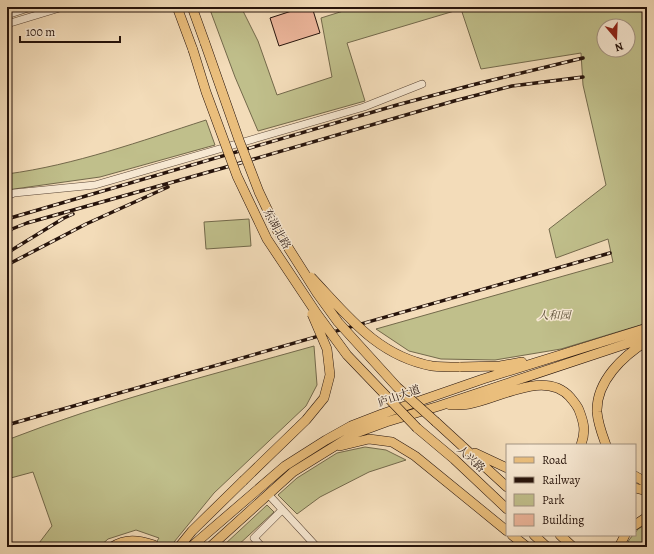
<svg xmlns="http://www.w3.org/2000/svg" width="654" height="554" font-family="Alegreya,'Noto Serif SC',serif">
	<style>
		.green { fill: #c0bf8b; stroke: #73694b; fill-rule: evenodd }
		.building { fill: #ecb59a; stroke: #26130b }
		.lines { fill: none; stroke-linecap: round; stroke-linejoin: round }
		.minor-casing { stroke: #594536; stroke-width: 8 }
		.major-casing { stroke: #26130b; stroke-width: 10 }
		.minor { stroke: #f7e8d2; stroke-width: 7 }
		.major { stroke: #eabe7c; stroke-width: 9 }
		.rail-casing { stroke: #26130b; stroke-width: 3.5 }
		.rail { stroke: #f7e8d2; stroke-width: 2; stroke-dasharray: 6; stroke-linecap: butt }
		.major-bridge-casing { stroke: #26130b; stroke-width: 10; stroke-linecap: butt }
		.major-bridge { stroke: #eabe7c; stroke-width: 9 }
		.labels { text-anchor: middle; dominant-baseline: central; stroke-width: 3; stroke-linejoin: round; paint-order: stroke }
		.street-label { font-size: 11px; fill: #26130b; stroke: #f7e8d2 }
		.park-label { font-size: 11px; font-style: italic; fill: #5c4f38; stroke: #f7e8d2 }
	</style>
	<rect width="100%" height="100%" fill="#f3dcb9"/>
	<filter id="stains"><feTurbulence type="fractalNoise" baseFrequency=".005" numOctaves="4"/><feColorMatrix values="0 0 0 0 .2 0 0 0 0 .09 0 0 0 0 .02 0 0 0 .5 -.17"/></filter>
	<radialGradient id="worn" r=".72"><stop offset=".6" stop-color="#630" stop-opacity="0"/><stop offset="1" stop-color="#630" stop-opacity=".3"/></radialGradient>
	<path class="green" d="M209,7H241L258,41L277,95L332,77L321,18L356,7H647V323L561,349L495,360L441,359L409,351L376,329L613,262L608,239L556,258L549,229L606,185L583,85L581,53L481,69L461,9L347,43L365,101L258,131L235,77ZM604,26H628V50H604Z
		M206,120L215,145L100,177L7,190V174C75,165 141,141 206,120Z
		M249,219L251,246L206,249L204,222Z
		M314,346L317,385L306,406L214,493L170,547H153L159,538L136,530L108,539L99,547H36L52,526L33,472L7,479V440C107,401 211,375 314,346Z
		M365,447L386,450L406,460L369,472L320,497L297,514L278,495L297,478L337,453Z
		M267,505L274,512L236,547H225L224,545Z
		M647,524V547H626L629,540L633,535H635V533L638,529Z"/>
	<path class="building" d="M304,7H312L320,33L279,46L270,18Z"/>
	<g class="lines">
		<g class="minor-casing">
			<path id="minor" d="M7,15L31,7
				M7,24L63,7
				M7,196L14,193L95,185L364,107L422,84
				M268,494L315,545L313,547
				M262,547L254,538L282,510"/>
		</g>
		<g class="major-casing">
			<path id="major" d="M177,7L193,50
				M192,7L205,43
				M459,367L500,366L522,362
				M450,405C456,405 463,405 469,404C499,399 545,369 570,397C573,401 577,405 579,410C584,423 586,431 581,445
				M436,422L507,487
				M417,428L454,459L507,509
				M606,445C602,434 598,424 597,412C596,381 623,356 647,341
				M340,446L369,439L392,442L415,456L507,531
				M475,453L507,468
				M635,476L647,483
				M635,488L647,491
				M635,525L647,517
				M512,535L527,547
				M534,535L547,547
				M560,535L573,547
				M112,547C126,538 138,540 154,545
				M179,547L192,531L243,481
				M191,547L285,466L326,440L351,426L382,414L483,379L647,328
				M210,547L293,472L356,433L386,422L439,406L647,337
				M619,547L625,535"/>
		</g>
		<use href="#minor" class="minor"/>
		<use href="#major" class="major"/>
		<g class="rail-casing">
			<path id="rail" d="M7,219L397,105L476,84L583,58
				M7,231L27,223L223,168L454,101L512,86L583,77
				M7,253L64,218L73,214
				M7,265L86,224L168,187
				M7,425L610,253"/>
		</g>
		<use href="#rail" class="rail"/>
		<g class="major-bridge-casing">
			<path id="major-bridge" d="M205,43L239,140L259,192L277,230L317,293L338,322L397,387L436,422
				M193,50L206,92L237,176L267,239L317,314L347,355L417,428
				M311,277C347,315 377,356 432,366C441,367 450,367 459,367
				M243,481L306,420L324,398L330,375L327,349L312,314"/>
		</g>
		<use href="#major-bridge" class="major-bridge"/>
	</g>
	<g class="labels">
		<g class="street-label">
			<text transform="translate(277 229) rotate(61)">东湖北路</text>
			<text transform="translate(399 396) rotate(-19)">庐山大道</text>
			<text transform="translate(471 459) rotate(43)">人兴路</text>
		</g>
		<g class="park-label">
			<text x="554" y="315">人和园</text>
		</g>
	</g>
	<rect width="654" height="554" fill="none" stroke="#f3dcb9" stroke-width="24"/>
	<rect x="8" y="8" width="638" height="538" fill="none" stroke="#26130b" stroke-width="2"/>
	<rect x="12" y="12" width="630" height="530" fill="none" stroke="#26130b"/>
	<rect x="506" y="444" width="130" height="92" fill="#f7e8d2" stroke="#a39382"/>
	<rect x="514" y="457" width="20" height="6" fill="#eabe7c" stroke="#a39382"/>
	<text x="542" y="464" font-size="12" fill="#26130b">Road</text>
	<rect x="514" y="477" width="20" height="6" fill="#26130b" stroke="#a39382"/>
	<text x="542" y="484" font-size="12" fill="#26130b">Railway</text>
	<rect x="514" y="494" width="20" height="12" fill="#c0bf8b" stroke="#a39382"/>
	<text x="542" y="504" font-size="12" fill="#26130b">Park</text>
	<rect x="514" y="514" width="20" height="12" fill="#ecb59a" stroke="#a39382"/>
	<text x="542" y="524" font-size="12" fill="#26130b">Building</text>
	<g transform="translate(616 38) rotate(161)"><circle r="19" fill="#f7e8d2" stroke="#a39382"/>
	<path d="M0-3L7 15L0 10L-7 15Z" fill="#8f2418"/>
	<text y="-6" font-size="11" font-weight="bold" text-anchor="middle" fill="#26130b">N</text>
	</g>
	<path d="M20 36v6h100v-6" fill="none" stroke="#26130b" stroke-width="2"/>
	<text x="26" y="36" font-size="12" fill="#26130b" stroke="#f7e8d2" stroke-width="3" paint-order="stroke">100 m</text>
	<rect width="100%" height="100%" filter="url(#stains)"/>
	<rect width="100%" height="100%" fill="url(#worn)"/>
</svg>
